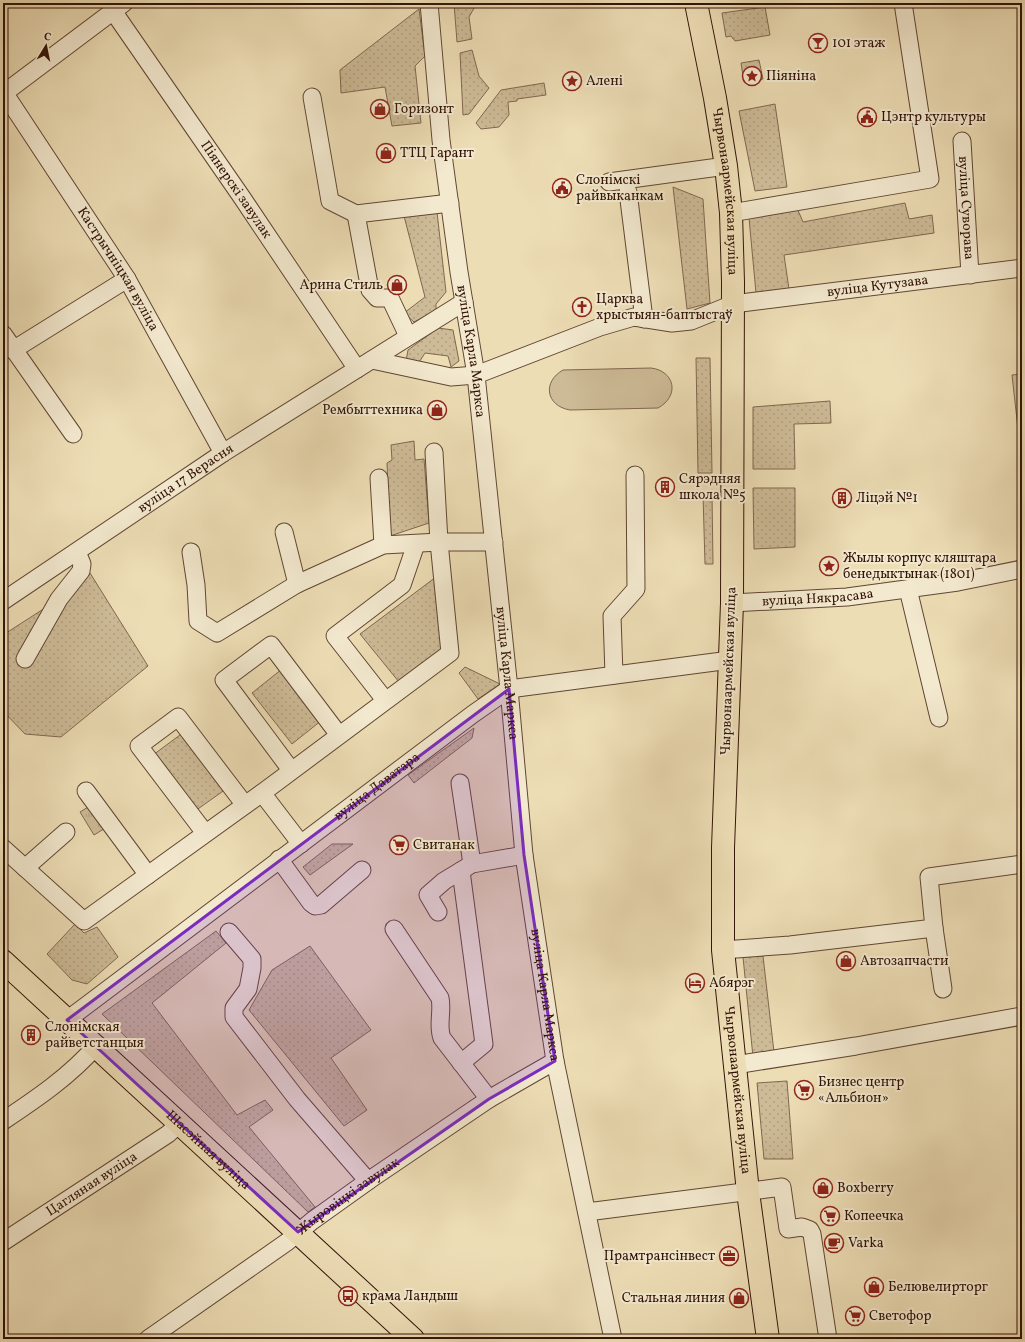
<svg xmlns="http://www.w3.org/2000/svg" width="1025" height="1342" font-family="Vollkorn,serif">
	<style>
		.grass { fill: url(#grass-dots); stroke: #80674f }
		.park { fill: url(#park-tufts); stroke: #80674f }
		.garden { fill: #cdbb97; stroke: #80674f }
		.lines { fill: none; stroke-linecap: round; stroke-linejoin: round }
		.minor-casing { stroke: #614632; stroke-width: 19 }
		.major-casing { stroke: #321307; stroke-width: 24 }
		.minor { stroke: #f3e9cf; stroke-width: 17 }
		.major { stroke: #edddb5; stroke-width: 22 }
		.marked { fill: #7b2cbf; fill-opacity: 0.2; stroke: #7b2cbf; stroke-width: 3; stroke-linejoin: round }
		.labels { text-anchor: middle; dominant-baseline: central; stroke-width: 4; stroke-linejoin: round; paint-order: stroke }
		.poi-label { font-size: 14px; fill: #321307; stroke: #f3e9cf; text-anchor: start }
		.street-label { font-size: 14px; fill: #321307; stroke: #f3e9cf }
	</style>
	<defs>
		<pattern id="grass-dots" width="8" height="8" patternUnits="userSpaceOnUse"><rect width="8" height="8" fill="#cdbb97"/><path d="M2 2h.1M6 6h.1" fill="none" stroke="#b0a081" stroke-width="1.8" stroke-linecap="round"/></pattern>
		<pattern id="park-tufts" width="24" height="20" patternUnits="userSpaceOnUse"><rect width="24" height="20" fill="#cdbb97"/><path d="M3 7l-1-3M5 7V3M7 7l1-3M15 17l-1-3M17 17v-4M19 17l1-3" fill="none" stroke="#b0a081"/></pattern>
	</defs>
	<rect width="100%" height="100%" fill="#edddb5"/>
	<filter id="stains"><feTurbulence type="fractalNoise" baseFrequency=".005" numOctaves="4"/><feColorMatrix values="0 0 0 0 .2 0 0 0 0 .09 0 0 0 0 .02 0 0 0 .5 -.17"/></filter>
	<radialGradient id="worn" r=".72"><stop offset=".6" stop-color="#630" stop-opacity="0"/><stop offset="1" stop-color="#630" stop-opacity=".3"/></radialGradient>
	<path class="grass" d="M454,3H477L469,17L472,39L457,42Z
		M765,7L770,35L735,41L731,36L726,37L722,13Z
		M419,9L425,56L415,66L421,123L392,126L385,87L341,93L340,70Z
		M472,50L479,76L489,88L469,114L463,115L460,53Z
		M759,60L763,79L744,82L741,63Z
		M544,83L546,95L517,99V101L508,102L509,115L499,127L481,129L476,123L501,90Z
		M775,104L787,187L755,191L739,111Z
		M673,187L703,199L710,303L687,309Z
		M905,203L909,219L932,215L934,233L784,255L789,289L756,293L749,218L797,208L803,222Z
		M437,212L446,292L436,304V311L414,322L404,313L425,297L404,216Z
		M438,328L453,330L459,361L451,367L448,356L425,353L418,364L406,361L408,350Z
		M696,358H710L712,473H698Z
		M830,401L831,423L794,424L795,469H753V407Z
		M414,441L415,460L424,459L429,523L390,536L387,463L392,460L391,445Z
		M753,488H795V547L754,549Z
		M703,494H712L713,564H705Z
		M90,573L148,666L61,737L25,734L3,711V635L59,599L74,584Z
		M436,577L442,650L399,682L360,634Z
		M465,667L500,684L478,699L459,673Z
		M282,669L322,720L292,744L252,693Z
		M474,728L472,738L414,783L408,775Z
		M184,732L226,789L195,811L153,755Z
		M332,844H353L310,875L303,867Z
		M75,924L84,933L97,927L118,957L87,984L72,980L47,954Z
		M216,931L226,943L152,1003L237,1115L265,1100L273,1110L249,1127L315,1207L308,1212L102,1014Z
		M310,946L371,1030L331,1058L367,1110L344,1126L249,1010L272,970Z
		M763,956L774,1052L753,1057L743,957Z
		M787,1081L793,1159H764L757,1083Z"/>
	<path class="park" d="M93,804L107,827L94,835L80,812Z"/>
	<path class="garden" d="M651,368C675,371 680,396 658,408L570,410C546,406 542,382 563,370Z
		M1022,374V429H1018L1012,375Z"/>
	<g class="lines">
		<g class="minor-casing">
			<g id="minor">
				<path id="s1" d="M429,3L441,140L459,272L476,375L509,689L524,855L555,1061L613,1339"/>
				<path id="s2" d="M113,11L243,199L357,369"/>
				<path id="s3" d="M3,91L127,279L223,453"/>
				<path d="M3,94L124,3"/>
				<path d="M312,97L330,201L356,214L450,203"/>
				<path id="s4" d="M962,141L970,275"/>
				<path d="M609,182L726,166"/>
				<path d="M628,192L644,319"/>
				<path d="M731,213L930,179L903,3"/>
				<path d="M356,214L370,290L377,298H390L408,336"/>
				<path d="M3,334L73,434"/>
				<path d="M13,350L127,279"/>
				<path id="s5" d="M372,360L451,377L476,375L600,327L634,317L672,323L691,321L733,304L1022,268"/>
				<path d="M434,452L439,542H494"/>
				<path d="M379,478L383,545"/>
				<path d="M284,532L297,584"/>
				<path d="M908,589L939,718"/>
				<path id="s6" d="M3,601L223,453L464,302"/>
				<path id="s7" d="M732,603L847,597L958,582L1022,569"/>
				<path d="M25,659L59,599L81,571L82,564L77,552"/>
				<path d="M614,675L612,616L636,589L635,475"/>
				<path d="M385,700L335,636L402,585L416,544"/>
				<path d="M291,770L224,680L271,645L339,735"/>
				<path d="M460,783L472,864"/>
				<path d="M86,791L148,875"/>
				<path d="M262,793L301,844"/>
				<path d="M205,833L139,746L178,717L245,805"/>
				<path d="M3,848L84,921L262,793L450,653L439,542L383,545L297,584L217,633L198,621L196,585L191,552"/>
				<path d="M279,859L311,903L315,906L321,905L362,870"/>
				<path d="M25,868L66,832"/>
				<path d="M438,912L428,895L444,881L472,864L524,855"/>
				<path d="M934,928L943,989"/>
				<path d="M394,929L440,998C443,1011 437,1026 442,1038L489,1099"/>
				<path d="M229,932L252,959V968L248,989L234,1008V1017L297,1099L368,1181"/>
				<path d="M723,950L790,945L934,928L929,877L1022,864"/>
				<path id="s8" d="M67,1020L473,714L509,689L730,660"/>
				<path d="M461,1063L484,1044L461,871"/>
				<path d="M735,1065L856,1046L1022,1016"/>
				<path d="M3,1121C36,1099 70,1076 96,1046"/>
				<path d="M587,1212L782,1187L788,1229L802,1227L810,1230L812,1234L828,1339"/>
				<path id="s9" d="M3,1242L168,1134L179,1124"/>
				<path id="s10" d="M148,1339L287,1242L312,1221L368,1181L489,1099L555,1061"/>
			</g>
		</g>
		<g class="major-casing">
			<g id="major">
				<path id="s11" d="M696,3L715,98L726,166L731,213L733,282L732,603L723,848V950L748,1192L768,1339"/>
				<path id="s12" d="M3,961L413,1339"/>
			</g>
		</g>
		<use href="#minor" class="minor"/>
		<use href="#major" class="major"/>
	</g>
	<path class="marked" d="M509,689L524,855L555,1061L489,1099L298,1232L67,1020Z"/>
	<defs>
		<g id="bar-ring" transform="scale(1)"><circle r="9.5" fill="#f3e9cf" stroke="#8f2418" stroke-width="1.5"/><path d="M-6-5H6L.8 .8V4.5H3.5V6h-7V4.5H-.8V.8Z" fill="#8f2418"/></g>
		<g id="sight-ring" transform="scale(1)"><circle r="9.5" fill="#f3e9cf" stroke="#8f2418" stroke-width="1.5"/><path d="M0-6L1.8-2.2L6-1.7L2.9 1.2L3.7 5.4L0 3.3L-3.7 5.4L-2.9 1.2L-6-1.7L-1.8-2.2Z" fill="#8f2418"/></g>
		<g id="shop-ring" transform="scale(1)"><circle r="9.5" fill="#f3e9cf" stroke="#8f2418" stroke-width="1.5"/><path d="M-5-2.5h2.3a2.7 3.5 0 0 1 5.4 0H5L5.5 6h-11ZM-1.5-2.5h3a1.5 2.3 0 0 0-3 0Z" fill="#8f2418"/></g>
		<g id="civic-ring" transform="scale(1)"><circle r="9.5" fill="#f3e9cf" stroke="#8f2418" stroke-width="1.5"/><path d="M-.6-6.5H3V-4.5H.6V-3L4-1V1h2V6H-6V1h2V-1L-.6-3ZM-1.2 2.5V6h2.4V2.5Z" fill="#8f2418"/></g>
		<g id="church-ring" transform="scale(1)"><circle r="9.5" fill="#f3e9cf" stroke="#8f2418" stroke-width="1.5"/><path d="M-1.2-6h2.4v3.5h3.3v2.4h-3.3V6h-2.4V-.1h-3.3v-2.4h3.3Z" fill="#8f2418"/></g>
		<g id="building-ring" transform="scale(1)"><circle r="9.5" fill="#f3e9cf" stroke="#8f2418" stroke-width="1.5"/><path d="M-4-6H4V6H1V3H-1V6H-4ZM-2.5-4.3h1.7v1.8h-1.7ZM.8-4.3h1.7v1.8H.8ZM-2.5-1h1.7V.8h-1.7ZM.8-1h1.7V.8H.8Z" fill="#8f2418"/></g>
		<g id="supermarket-ring" transform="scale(1)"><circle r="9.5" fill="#f3e9cf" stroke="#8f2418" stroke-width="1.5"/><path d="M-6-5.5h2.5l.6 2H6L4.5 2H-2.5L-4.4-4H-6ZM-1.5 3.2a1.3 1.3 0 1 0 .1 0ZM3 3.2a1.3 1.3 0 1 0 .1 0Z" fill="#8f2418"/></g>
		<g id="hotel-ring" transform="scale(1)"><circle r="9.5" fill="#f3e9cf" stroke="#8f2418" stroke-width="1.5"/><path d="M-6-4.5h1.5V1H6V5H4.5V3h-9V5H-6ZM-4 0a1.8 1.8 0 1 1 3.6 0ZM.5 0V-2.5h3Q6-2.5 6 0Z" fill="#8f2418"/></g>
		<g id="cafe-ring" transform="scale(1)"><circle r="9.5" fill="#f3e9cf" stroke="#8f2418" stroke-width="1.5"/><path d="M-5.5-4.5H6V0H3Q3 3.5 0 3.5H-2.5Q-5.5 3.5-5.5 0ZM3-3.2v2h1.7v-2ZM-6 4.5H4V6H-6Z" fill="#8f2418"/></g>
		<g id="office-ring" transform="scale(1)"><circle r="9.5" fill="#f3e9cf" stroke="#8f2418" stroke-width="1.5"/><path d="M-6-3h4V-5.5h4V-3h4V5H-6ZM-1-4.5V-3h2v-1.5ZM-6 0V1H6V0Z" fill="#8f2418"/></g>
		<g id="bus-ring" transform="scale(1)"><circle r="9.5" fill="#f3e9cf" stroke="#8f2418" stroke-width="1.5"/><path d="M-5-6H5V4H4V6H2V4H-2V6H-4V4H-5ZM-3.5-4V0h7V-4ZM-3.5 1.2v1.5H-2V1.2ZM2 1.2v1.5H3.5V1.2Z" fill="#8f2418"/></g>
	</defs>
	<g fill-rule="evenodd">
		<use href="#bar-ring" x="818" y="43"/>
		<use href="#sight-ring" x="752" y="76"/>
		<use href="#sight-ring" x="572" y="81"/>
		<use href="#shop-ring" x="380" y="109"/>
		<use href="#civic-ring" x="867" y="117"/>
		<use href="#shop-ring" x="386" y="153"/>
		<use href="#civic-ring" x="562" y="188"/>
		<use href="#shop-ring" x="397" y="285"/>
		<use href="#church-ring" x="582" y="307"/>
		<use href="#shop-ring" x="437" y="410"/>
		<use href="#building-ring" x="665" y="487"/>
		<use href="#building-ring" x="842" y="498"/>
		<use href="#sight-ring" x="829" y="566"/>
		<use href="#supermarket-ring" x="399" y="845"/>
		<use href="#shop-ring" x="846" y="961"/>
		<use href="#hotel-ring" x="695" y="983"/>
		<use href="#building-ring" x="31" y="1035"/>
		<use href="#supermarket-ring" x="804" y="1090"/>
		<use href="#shop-ring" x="823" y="1188"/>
		<use href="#supermarket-ring" x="830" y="1216"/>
		<use href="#cafe-ring" x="834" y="1243"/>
		<use href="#office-ring" x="729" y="1256"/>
		<use href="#shop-ring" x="874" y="1287"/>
		<use href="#bus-ring" x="348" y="1296"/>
		<use href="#shop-ring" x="739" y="1298"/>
		<use href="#supermarket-ring" x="855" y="1316"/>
	</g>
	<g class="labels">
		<g class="poi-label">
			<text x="832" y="43">101 этаж</text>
			<text x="766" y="76">Піяніна</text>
			<text x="586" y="81">Алені</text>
			<text x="394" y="109">Горизонт</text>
			<text x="881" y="117">Цэнтр культуры</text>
			<text x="400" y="153">ТТЦ Гарант</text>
			<text x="576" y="180">Слонімскі<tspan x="576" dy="16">райвыканкам</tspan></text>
			<text x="383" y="285" text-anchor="end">Арина Стиль</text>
			<text x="596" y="299">Царква<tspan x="596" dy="16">хрыстыян-баптыстаў</tspan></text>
			<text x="423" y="410" text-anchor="end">Рембыттехника</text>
			<text x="679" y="479">Сярэдняя<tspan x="679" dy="16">школа №5</tspan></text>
			<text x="856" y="498">Ліцэй №1</text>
			<text x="843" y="558">Жылы корпус кляштара<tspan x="843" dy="16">бенедыктынак (1801)</tspan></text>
			<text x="413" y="845">Свитанак</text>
			<text x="860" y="961">Автозапчасти</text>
			<text x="709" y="983">Абярэг</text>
			<text x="45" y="1027">Слонімская<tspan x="45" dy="16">райветстанцыя</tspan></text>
			<text x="818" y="1082">Бизнес центр<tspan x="818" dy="16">«Альбион»</tspan></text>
			<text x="837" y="1188">Boxberry</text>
			<text x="844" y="1216">Копеечка</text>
			<text x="848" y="1243">Varka</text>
			<text x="715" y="1256" text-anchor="end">Прамтрансінвест</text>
			<text x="888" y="1287">Белювелирторг</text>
			<text x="362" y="1296">крама Ландыш</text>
			<text x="725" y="1298" text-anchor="end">Стальная линия</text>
			<text x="869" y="1316">Светофор</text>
		</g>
		<g class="street-label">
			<text stroke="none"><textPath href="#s2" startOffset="217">Піянерскі завулак</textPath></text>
			<text stroke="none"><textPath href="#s11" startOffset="191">Чырвонаармейская вуліца</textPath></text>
			<text stroke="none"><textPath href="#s4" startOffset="67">вуліца Суворава</textPath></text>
			<text stroke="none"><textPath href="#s3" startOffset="212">Кастрычніцкая вуліца</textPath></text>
			<text stroke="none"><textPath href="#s5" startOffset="523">вуліца Кутузава</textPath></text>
			<text stroke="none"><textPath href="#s1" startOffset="351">вуліца Карла Маркса</textPath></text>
			<text stroke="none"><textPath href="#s6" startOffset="220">вуліца 17 Верасня</textPath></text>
			<text stroke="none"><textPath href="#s7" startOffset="86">вуліца Някрасава</textPath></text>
			<text transform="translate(729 671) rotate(-88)">Чырвонаармейская вуліца</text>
			<text stroke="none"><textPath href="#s1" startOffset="675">вуліца Карла Маркса</textPath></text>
			<text stroke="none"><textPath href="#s8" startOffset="388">вуліца Даватара</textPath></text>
			<text stroke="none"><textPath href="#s1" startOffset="999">вуліца Карла Маркса</textPath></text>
			<text stroke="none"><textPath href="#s11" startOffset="1091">Чырвонаармейская вуліца</textPath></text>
			<text stroke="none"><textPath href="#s12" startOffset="279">Шасэйная вуліца</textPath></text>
			<text stroke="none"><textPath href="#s9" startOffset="106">Цагляная вуліца</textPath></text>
			<text stroke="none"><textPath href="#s10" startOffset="246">Жыровіцкі завулак</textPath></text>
		</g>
	</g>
	<rect width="1025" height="1342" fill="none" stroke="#edddb5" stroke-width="16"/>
	<rect x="4" y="4" width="1017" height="1334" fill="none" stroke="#321307" stroke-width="2"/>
	<rect x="8" y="8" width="1009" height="1326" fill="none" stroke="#321307"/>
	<g transform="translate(46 46) rotate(10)" stroke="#f3e9cf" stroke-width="3" paint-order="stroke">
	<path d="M0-3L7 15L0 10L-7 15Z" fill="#321307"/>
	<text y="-6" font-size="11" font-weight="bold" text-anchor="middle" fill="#321307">С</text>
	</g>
	<rect width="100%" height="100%" filter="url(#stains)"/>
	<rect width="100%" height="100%" fill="url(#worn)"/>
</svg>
